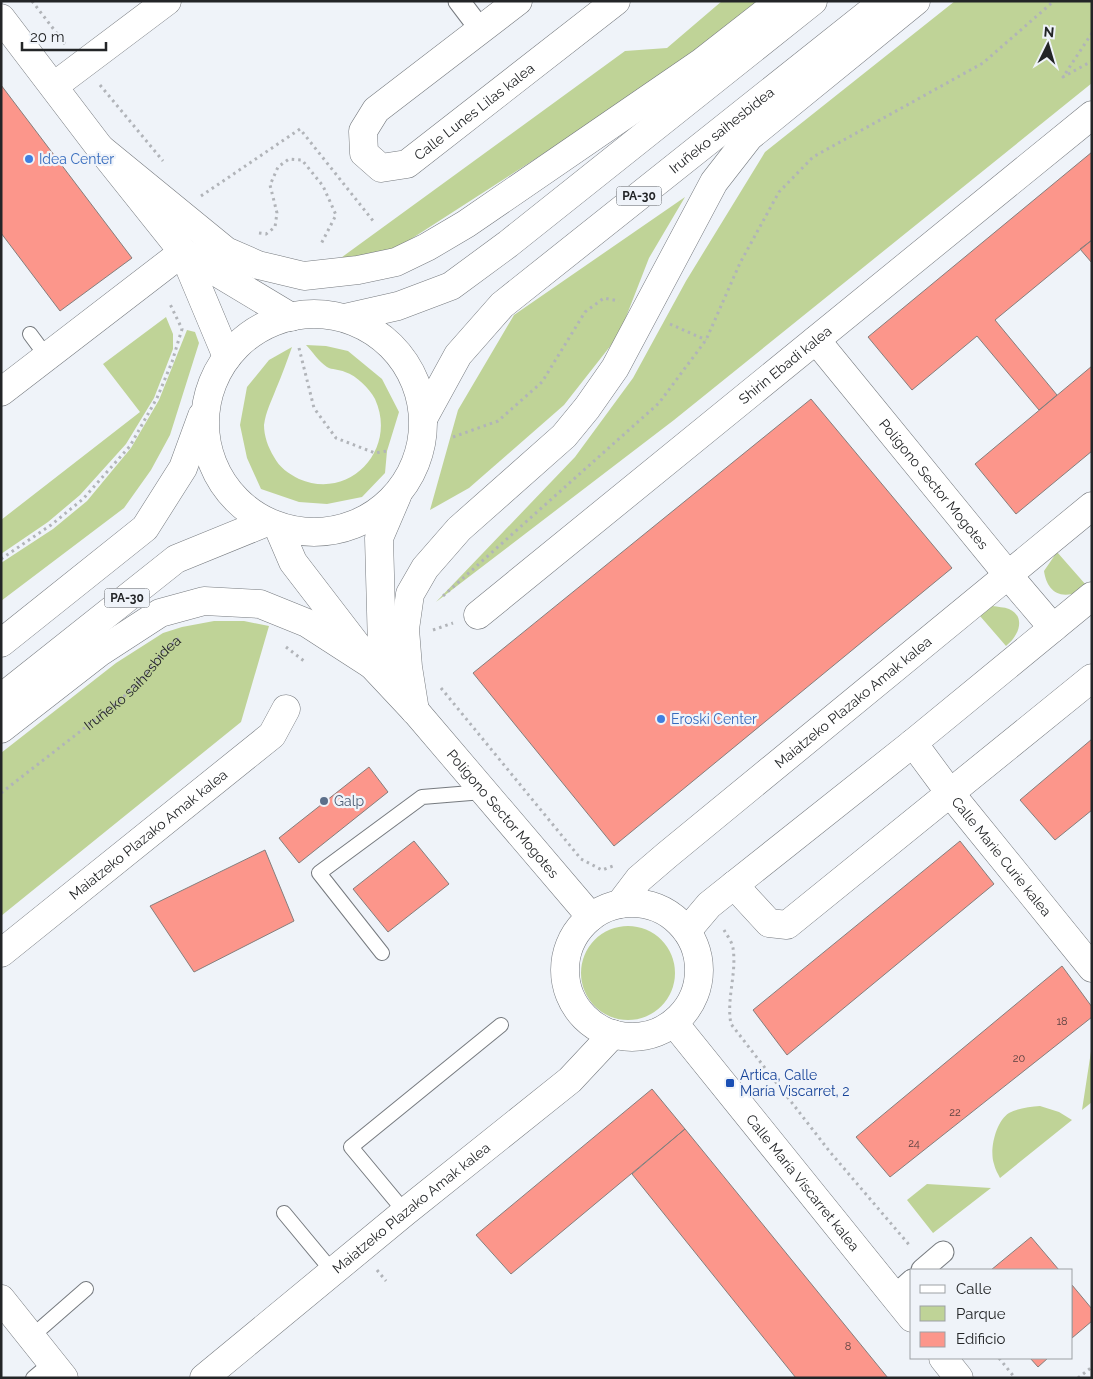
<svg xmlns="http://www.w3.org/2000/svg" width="1093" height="1379" font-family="Raleway,sans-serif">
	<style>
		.green { fill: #bfd397 }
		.building { fill: #fc968b; stroke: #857e7c }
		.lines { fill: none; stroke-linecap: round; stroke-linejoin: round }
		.service-casing { stroke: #767a7f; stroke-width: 16 }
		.pedestrian-casing { stroke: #767a7f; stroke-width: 23 }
		.minor-casing { stroke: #767a7f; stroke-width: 29 }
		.trunk-casing { stroke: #767a7f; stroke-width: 29 }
		.path { stroke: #b1b4b9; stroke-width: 3; stroke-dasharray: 2.5 4; stroke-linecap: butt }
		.service { stroke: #fff; stroke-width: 14 }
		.pedestrian { stroke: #fff; stroke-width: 21 }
		.minor { stroke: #fff; stroke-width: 28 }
		.trunk { stroke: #fff; stroke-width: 28 }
		.shop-dot { fill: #3f7fe0; stroke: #eff3f9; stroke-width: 2 }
		.service-dot { fill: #5c6f8a; stroke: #eff3f9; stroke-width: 2 }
		.transit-dot { fill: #1a4fb4; stroke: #eff3f9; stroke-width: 2 }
		.labels { text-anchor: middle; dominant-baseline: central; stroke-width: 4.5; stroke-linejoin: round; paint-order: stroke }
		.number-label { font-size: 11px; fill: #594140 }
		.shield { fill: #eff3f9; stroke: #606366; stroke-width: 1 }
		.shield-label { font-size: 12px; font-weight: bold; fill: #232527 }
		.street-label { font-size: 14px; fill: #232527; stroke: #eff3f9 }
		.shop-label { font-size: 14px; fill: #366cbe; stroke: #eff3f9; text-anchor: start }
		.service-label { font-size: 14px; fill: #4e5e75; stroke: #eff3f9; text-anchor: start }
		.transit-label { font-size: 14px; fill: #164399; stroke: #eff3f9; text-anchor: start }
	</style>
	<rect width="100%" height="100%" fill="#eff3f9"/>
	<path class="green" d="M722,1H760L672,71L394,250L338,260L625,51L667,48Z
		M955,1H1092V83L674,420L436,602L575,457L633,378L686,281L765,152Z
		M685,197L649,258L619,335L564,405L469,488L430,510L458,410L514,315Z
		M166,317L173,334V349L154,398L126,444L80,495L48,522L1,554V520L140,412L103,364Z
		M187,330L195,332L199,343L170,435L151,470L124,508L1,601V563L53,529L87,501L131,448L159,400Z
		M306,345L326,346L348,351L382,379L399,412L387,451L385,473L362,497L327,504L299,502L261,489L247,458L240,425L247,387L269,360L292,347C287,361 282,375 276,389C271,402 266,411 264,425C264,436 268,447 274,457C279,467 289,474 299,479C350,501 398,449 375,399C369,388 357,376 345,372C339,369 332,370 327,367C319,362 312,351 306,345Z
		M1057,552L1086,585C1082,588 1076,593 1072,594C1054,598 1046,585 1044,571Z
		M992,606C998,607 1004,607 1009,609C1027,617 1018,637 1006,646L980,616Z
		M214,621H244L269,626L241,722L1,916V753L116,663L163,633L182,627Z
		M581 973a47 47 0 1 1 94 0a47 47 0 1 1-94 0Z
		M1092,1045V1102L1082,1110Z
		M1040,1106L1059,1112L1072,1120L1000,1178C998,1174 995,1169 994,1164C989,1150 996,1121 1009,1113C1018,1108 1030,1107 1040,1106Z
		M927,1184L991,1188L933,1233L907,1200Z"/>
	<path class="building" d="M1,85L132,258L60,311L1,233Z
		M1092,152V240L995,320L1057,395L1039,410L977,336L912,390L868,337Z
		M1092,240V263L1080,249Z
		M1092,366V451L1016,514L975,464Z
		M811,399L952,568L614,846L473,673Z
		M1092,739V810L1055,840L1020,800Z
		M369,767L388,792L299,863L279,838Z
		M414,841L449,884L388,932L353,889Z
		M960,841L994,884L787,1055L753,1010Z
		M265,850L294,921L194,972L150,906Z
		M1062,966L1092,1007V1017L890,1177L856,1137Z
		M652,1089L685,1129L511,1274L476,1235Z
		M685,1129L888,1378H796L632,1174Z
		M1031,1237L1059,1270H991Z
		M1072,1285L1092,1309V1321L1072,1338Z
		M1030,1358H1048L1038,1367Z"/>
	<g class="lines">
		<g class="service-casing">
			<path id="service" d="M30,334L47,357
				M382,953L319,873L422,797L483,792
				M405,1212L351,1147L501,1025
				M284,1213L333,1272
				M31,1337L86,1289
				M33,1378L52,1362"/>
		</g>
		<g class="pedestrian-casing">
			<path id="pedestrian" d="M459,1L481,30
				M922,1270L943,1252
				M894,1296L912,1280"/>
		</g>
		<g class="minor-casing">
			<g id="minor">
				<path id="s2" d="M518,1L376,110L363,131L364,153L381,168L407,164L616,1"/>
				<path d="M1,18L100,148L183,252L227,357"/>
				<path d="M54,86L167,1"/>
				<path d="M183,252L291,317"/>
				<path id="s3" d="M816,340L1008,575L1053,628"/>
				<path d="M1,392L183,252"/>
				<path d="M397,496L379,538L382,647L400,681"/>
				<path id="s4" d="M278,527L293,562L372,665L417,713L591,917"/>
				<path id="s5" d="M478,615L1092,115"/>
				<path id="s6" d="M913,743L950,793L1092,968"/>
				<path d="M734,885L769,923L787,925L1092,678"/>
				<circle cx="632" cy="970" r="67"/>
				<path id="s7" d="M620,904L639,879L667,855L1092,506"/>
				<path d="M687,931L709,905L719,897L913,743L1092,596"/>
				<path id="s8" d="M1,953L272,735L286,709"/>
				<path id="s9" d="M674,1023L912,1318"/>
				<path d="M1,1299L64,1378"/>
				<path d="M943,1358L959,1378"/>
				<path id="s10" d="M204,1378L405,1212L570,1080L613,1034"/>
			</g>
		</g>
		<g class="trunk-casing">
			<g id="trunk">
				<path d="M100,148L226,251L258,265L304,276L358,270L396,262L427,247L466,224L702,62L780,1"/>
				<circle cx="314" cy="423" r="109"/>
				<path d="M345,318L398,306L451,286L508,244L813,1"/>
				<path id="s11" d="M424,417L458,355L502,305L884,1"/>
				<path d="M1,643L145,528L183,468L202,416"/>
				<path d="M1,698L176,559L267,522"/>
				<path d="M415,711L408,667L405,629L410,594L425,568L459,529L564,436L587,408L615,368L714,182L749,137L916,1"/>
				<path d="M1,729L100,652L160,613L204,601L260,604L307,623L372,665"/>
			</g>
		</g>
		<g class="path">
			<path d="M32,1L65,44"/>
			<path d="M1092,33L1063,77L1092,61"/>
			<path d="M100,85L163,161"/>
			<path d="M201,196L300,129L374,222"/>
			<path d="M259,233L266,234L275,227L277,213L270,185L278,167L289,159L302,160L323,186L336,215L320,246"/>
			<path d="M670,324L706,340"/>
			<path d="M299,348L314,408L336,438L375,453L387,451"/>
			<path d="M453,437L498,421L542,382L585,312L604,298L619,301"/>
			<path d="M1,559L51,525L83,499L130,446L157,398L172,362L182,329L169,302"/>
			<path d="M443,596L659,403L706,340L740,263L779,192L813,157L983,63L1054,1"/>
			<path d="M433,630L453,623"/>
			<path d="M286,647L304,661"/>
			<path d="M441,688L581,859L602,870L613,866"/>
			<path id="s1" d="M1,793L118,702L142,679L163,652L179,638"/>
			<path d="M724,930C727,935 732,942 733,948C737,974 726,999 731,1024L830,1152L911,1247"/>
			<path d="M377,1270L386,1281"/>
			<path d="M999,1358L1015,1378"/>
			<path d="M1078,1378L1092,1367"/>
		</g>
		<use href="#service" class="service"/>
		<use href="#pedestrian" class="pedestrian"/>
		<use href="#minor" class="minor"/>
		<use href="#trunk" class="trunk"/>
	</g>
	<g class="shop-dot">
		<circle cx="29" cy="159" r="5"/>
		<circle cx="661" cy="719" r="5"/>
	</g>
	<circle class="service-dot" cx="324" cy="801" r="5"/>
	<rect class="transit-dot" x="725" y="1078" width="10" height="10" rx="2.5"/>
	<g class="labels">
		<g class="number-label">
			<text x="1062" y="1021">18</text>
			<text x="1019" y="1058">20</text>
			<text x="955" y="1112">22</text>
			<text x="914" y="1143">24</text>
			<text x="848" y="1346">8</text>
		</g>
		<g class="shield">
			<rect x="616.5" y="186.5" width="45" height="19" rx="4"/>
			<rect x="104.5" y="588.5" width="45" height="19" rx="4"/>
		</g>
		<g class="shield-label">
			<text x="639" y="196">PA-30</text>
			<text x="127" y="598">PA-30</text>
		</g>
		<g class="street-label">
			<text stroke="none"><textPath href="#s2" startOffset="360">Calle Lunes Lilas kalea</textPath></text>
			<text stroke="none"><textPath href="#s11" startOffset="418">Iruñeko saihesbidea</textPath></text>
			<text stroke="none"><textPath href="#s5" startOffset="396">Shirin Ebadi kalea</textPath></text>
			<text stroke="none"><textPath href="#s3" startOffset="186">Polígono Sector Mogotes</textPath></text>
			<text stroke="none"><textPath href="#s1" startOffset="172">Iruñeko saihesbidea</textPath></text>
			<text stroke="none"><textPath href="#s7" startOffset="309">Maiatzeko Plazako Amak kalea</textPath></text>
			<text stroke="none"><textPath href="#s4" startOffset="366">Polígono Sector Mogotes</textPath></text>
			<text stroke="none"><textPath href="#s8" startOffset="189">Maiatzeko Plazako Amak kalea</textPath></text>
			<text stroke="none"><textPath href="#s6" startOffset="144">Calle Marie Curie kalea</textPath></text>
			<text stroke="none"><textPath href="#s9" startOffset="205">Calle María Viscarret kalea</textPath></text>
			<text stroke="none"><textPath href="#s10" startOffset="268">Maiatzeko Plazako Amak kalea</textPath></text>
		</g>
		<g class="shop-label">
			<text x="39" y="159">Idea Center</text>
			<text x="671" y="719">Eroski Center</text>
		</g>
		<g class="service-label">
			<text x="334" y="801">Galp</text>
		</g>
		<g class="transit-label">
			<text x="740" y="1075">Artica, Calle<tspan x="740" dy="16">María Viscarret, 2</tspan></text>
		</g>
	</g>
	<rect width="1093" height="1379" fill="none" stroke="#232527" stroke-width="5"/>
	<rect x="910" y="1269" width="162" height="90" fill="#eff3f9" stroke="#9da1a5"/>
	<rect x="920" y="1285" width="25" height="8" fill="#ffffff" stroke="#9da1a5"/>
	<text x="956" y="1294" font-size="15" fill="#232527">Calle</text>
	<rect x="920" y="1306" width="25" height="15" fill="#bfd397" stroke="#9da1a5"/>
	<text x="956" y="1319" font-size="15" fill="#232527">Parque</text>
	<rect x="920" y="1332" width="25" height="15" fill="#fc968b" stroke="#9da1a5"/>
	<text x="956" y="1344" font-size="15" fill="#232527">Edificio</text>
	<g transform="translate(1048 45) rotate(5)" stroke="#eff3f9" stroke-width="4" paint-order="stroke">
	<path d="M0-4L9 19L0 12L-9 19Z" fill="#232527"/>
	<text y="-8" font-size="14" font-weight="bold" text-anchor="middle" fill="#232527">N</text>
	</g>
	<path d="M22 42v8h84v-8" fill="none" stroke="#232527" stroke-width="2.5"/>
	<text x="30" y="42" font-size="15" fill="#232527" stroke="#eff3f9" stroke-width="4" paint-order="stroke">20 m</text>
</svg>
